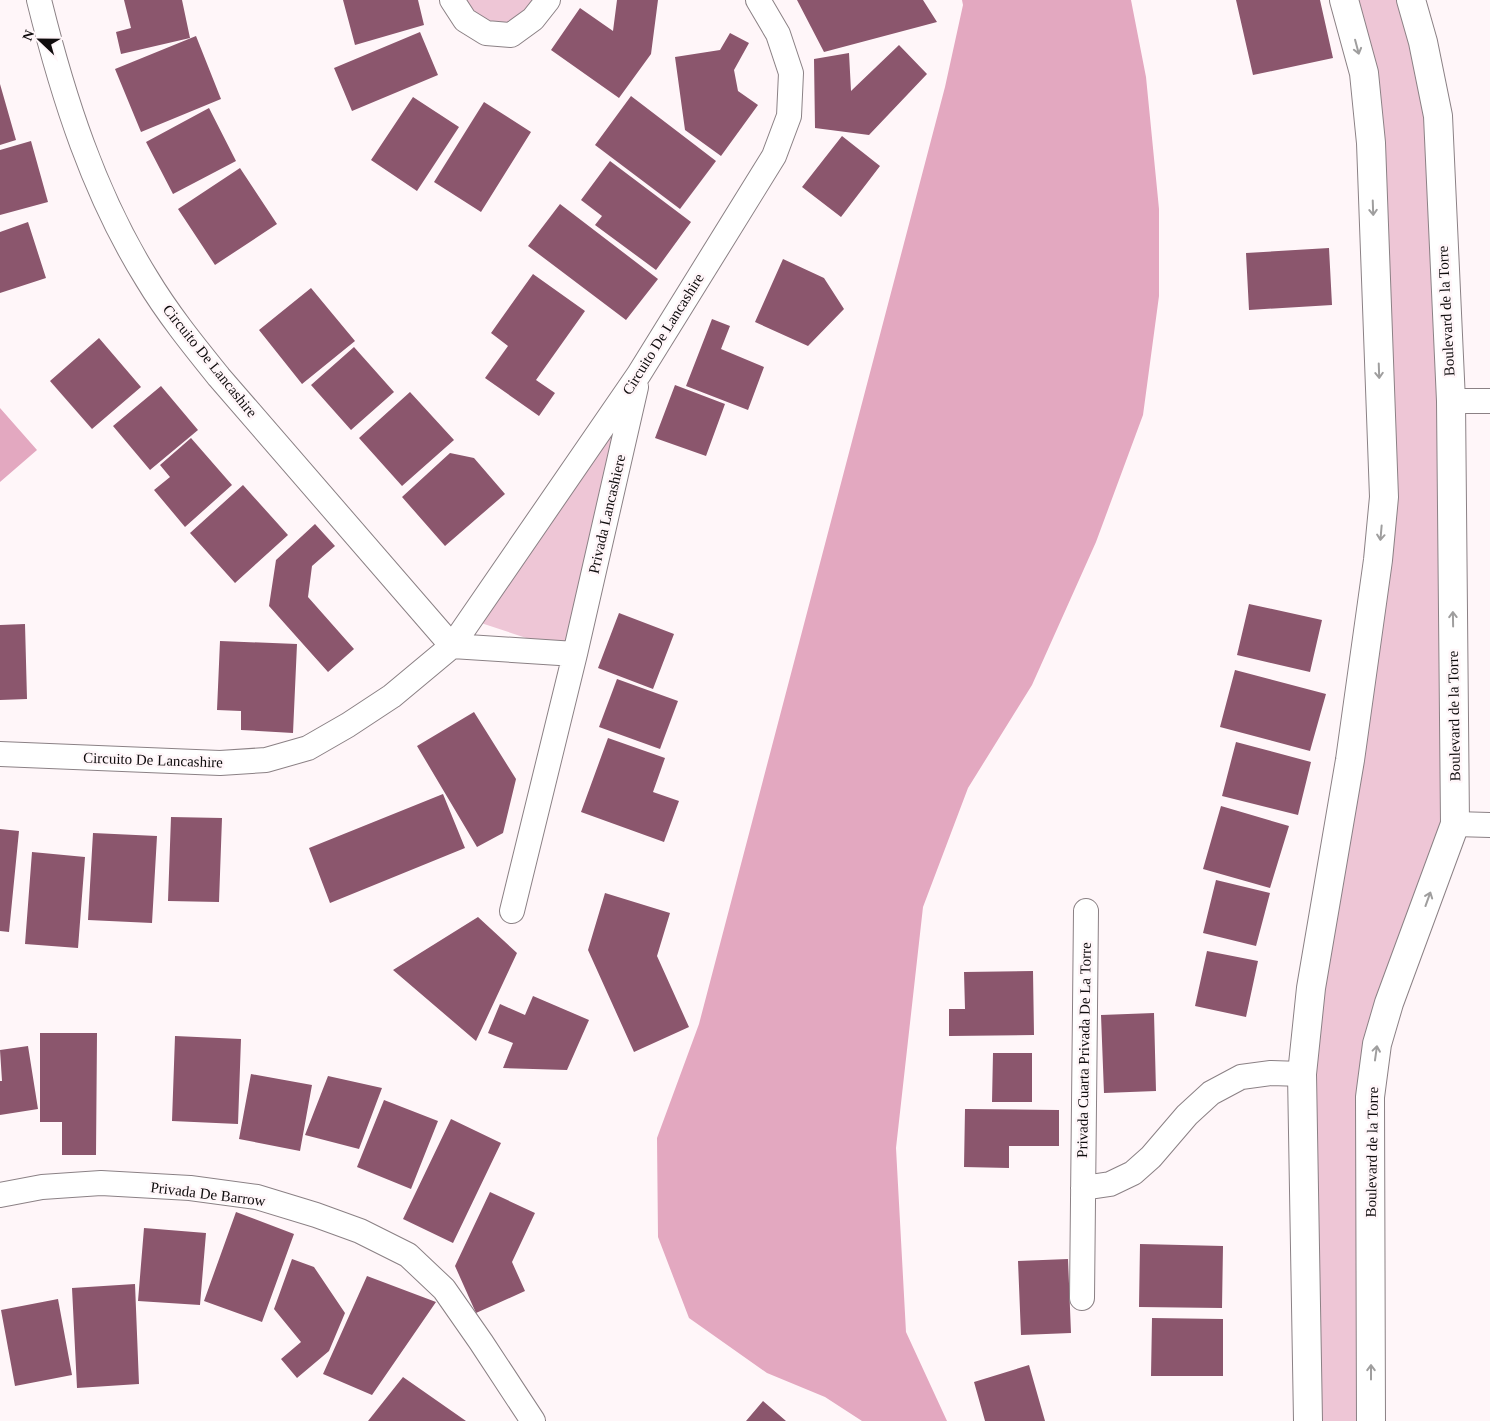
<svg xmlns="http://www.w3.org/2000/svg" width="1490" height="1421" font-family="Georgia,serif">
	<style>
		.green { fill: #eec6d6 }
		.forest { fill: #e3a8c0 }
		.building { fill: #8b566d }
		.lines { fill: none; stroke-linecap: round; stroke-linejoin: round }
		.minor-casing { stroke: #8b8185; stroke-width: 26 }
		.tertiary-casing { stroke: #8b8185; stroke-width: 30 }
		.minor { stroke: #fff; stroke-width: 24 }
		.tertiary { stroke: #fff; stroke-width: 28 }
		.oneway { stroke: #9f9e9e }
		.labels { text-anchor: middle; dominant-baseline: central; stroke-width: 5; stroke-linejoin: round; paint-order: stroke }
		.street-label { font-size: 15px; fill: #0f0c0d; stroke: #fff6f9 }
	</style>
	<rect width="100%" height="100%" fill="#fff6f9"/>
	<path class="green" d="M452,0H548L511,35Z
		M1344,0H1411L1423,42L1455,824L1377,1044L1371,1421H1308L1302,1074L1378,560L1371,143Z
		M639,374L575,654L478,622Z"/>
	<path class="forest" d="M962,0H1131L1146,77L1159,209V296L1143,415L1096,542L1032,685L968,788L923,907L896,1148L906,1332L947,1421H862L825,1397L767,1373L689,1318L658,1237L657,1138L699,1024L945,87L963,5Z
		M0,408L37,450L0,482Z"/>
	<path class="building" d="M124,0H182L190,38L121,54L116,32L131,28Z
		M343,0H418L424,25L355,45Z
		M617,0H658L651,54L619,98L551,50L580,8L613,31Z
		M797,0H923L937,22L824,52Z
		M1236,0H1320L1333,58L1253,75Z
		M420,32L438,75L352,111L334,68Z
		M730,33L749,43L734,70L738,91L758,105L721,156L685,130L675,57L720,50Z
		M196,36L221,99L141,132L115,69Z
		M899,45L927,74L869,135L815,128L814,59L849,53L851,91Z
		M0,84L16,140L0,145Z
		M631,96L716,161L680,209L595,145Z
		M413,97L459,127L417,191L371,160Z
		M484,102L531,132L481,212L434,182Z
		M209,108L236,161L173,194L146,142Z
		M842,136L880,166L841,217L802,187Z
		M31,141L48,202L0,215V150Z
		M610,161L691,222L656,270L595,225L602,216L581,200Z
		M240,168L277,224L215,265L178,209Z
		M560,204L658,279L626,320L528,246Z
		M28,222L46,278L0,293V232Z
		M1329,248L1332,305L1249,310L1246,253Z
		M783,259L824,278L844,309L808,346L755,322Z
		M533,274L585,311L536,380L555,393L539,416L485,378L508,346L491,333Z
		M311,288L355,341L302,384L259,330Z
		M712,319L730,326L721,349L764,367L748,410L686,386Z
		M99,338L141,387L92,429L50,381Z
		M354,347L394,392L351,430L311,385Z
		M675,385L725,404L706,456L655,438Z
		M161,386L198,430L150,470L113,426Z
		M410,392L454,440L402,486L359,438Z
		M191,438L232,485L185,527L154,490L170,477L160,465Z
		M450,453L474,458L505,494L445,546L402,497Z
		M243,485L288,535L235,583L190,533Z
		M315,524L335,546L312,566L308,597L354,649L328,672L269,606L276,560Z
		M1249,604L1322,620L1310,672L1237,655Z
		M619,613L674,634L653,689L598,668Z
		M25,624L27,699L0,700V625Z
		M220,641L297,644L293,733L241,730V711L217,710Z
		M1235,670L1326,694L1310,751L1220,727Z
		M617,679L678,701L660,749L599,727Z
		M474,712L516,779L503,833L477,847L417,746Z
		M608,738L665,758L653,792L679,801L664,842L581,812Z
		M1236,742L1311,762L1298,815L1222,796Z
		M443,794L465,848L330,903L309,848Z
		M1221,806L1289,826L1270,888L1203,869Z
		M171,817L222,818L219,902L168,901Z
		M0,829L19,831L9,932L0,931Z
		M93,833L157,836L152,923L88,920Z
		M32,852L85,857L78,948L25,944Z
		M1216,880L1270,893L1256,946L1203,933Z
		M605,893L670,913L657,956L689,1027L634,1052L588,950Z
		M478,917L517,953L476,1041L393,970Z
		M1207,951L1258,961L1246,1017L1195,1006Z
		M1033,971L1034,1035L949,1036V1009H965L964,972Z
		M533,996L589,1020L567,1070L503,1068L513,1043L488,1033L500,1004L525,1015Z
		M1154,1013L1156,1091L1104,1093L1101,1015Z
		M40,1033H97L96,1155H62V1122H40Z
		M175,1036L241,1039L238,1124L172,1121Z
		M28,1046L38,1109L0,1115V1081H2L0,1050Z
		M993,1053H1032V1102H992Z
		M251,1074L312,1085L300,1151L239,1139Z
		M328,1076L382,1088L359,1149L305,1135Z
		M384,1100L438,1121L411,1189L357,1167Z
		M965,1109L1059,1110V1146H1009V1168L964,1167Z
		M451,1119L501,1143L453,1243L403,1219Z
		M490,1192L535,1213L512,1262L525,1291L476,1313L455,1266Z
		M236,1212L294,1234L262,1322L204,1301Z
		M144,1228L206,1233L200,1305L138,1301Z
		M1140,1244L1223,1246L1222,1308L1139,1307Z
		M292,1259L314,1267L345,1313L329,1351L297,1378L281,1359L301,1342L274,1309Z
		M1068,1259L1071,1333L1021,1335L1018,1261Z
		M367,1276L436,1302L372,1395L323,1374Z
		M135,1284L139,1384L77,1388L72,1288Z
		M58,1299L72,1375L15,1386L1,1310Z
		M1152,1318L1223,1319V1376H1151Z
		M1029,1365L1045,1421H985L974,1382Z
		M403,1377L466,1421H368Z
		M763,1401L786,1421H746Z"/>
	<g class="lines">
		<g class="minor-casing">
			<path id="minor" d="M39,0C63,97 94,194 147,279C168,314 194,346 219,377L452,646L575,654
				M452,0L465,20L486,33L511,35L533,19L548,0
				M1451,401H1490
				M0,754L220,763L266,760L308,748L348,725L392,696L452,646L639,374L774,156L789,116L791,73L778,34L758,0
				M1455,824L1490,825
				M512,911L575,654L636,387
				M1083,1188L1110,1184L1133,1173L1151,1157L1187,1115L1211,1093L1241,1077L1271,1073L1302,1074
				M0,1195L42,1187L101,1183L190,1188L257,1197L316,1215L360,1231L408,1255L444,1289L481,1342L533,1421
				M1082,1298L1086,911"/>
		</g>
		<g class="tertiary-casing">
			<path id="tertiary" d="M1308,1421L1302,1074L1311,988L1350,760L1378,560L1384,497L1371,143L1364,73L1344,0
				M1371,1421L1370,1097L1377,1044L1389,1003L1455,824L1451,401L1438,116L1423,42L1411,0"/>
		</g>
		<use href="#minor" class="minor"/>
		<use href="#tertiary" class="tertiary"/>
	</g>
	<defs><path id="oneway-shaft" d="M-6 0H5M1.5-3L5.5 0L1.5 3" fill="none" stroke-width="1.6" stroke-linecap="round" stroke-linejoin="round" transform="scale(1.25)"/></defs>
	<g class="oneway">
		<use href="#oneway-shaft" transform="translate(1357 47) rotate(75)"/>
		<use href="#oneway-shaft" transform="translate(1373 208) rotate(88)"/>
		<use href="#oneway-shaft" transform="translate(1379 371) rotate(88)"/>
		<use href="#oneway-shaft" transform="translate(1381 533) rotate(95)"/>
		<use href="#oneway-shaft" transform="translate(1453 619) rotate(-91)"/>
		<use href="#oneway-shaft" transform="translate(1428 899) rotate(-70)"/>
		<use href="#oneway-shaft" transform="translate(1376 1053) rotate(-82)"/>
		<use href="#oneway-shaft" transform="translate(1371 1372) rotate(-90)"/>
	</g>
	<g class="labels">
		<g class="street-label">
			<text transform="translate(1446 311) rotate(-93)">Boulevard de la Torre</text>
			<text transform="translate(663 334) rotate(-58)">Circuito De Lancashire</text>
			<text transform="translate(210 361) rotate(51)">Circuito De Lancashire</text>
			<text transform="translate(607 514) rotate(-77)">Privada Lancashiere</text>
			<text transform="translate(1454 716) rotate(-91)">Boulevard de la Torre</text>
			<text transform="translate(153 760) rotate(2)">Circuito De Lancashire</text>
			<text transform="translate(1084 1050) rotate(-89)">Privada Cuarta Privada De La Torre</text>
			<text transform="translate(1372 1152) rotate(-89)">Boulevard de la Torre</text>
			<text transform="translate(208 1194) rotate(7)">Privada De Barrow</text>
		</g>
	</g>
	<g transform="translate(40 40) rotate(292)" stroke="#fff6f9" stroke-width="4" paint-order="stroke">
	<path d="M0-4L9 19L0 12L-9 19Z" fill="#0f0c0d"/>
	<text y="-8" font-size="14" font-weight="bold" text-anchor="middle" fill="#0f0c0d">N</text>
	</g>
</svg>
